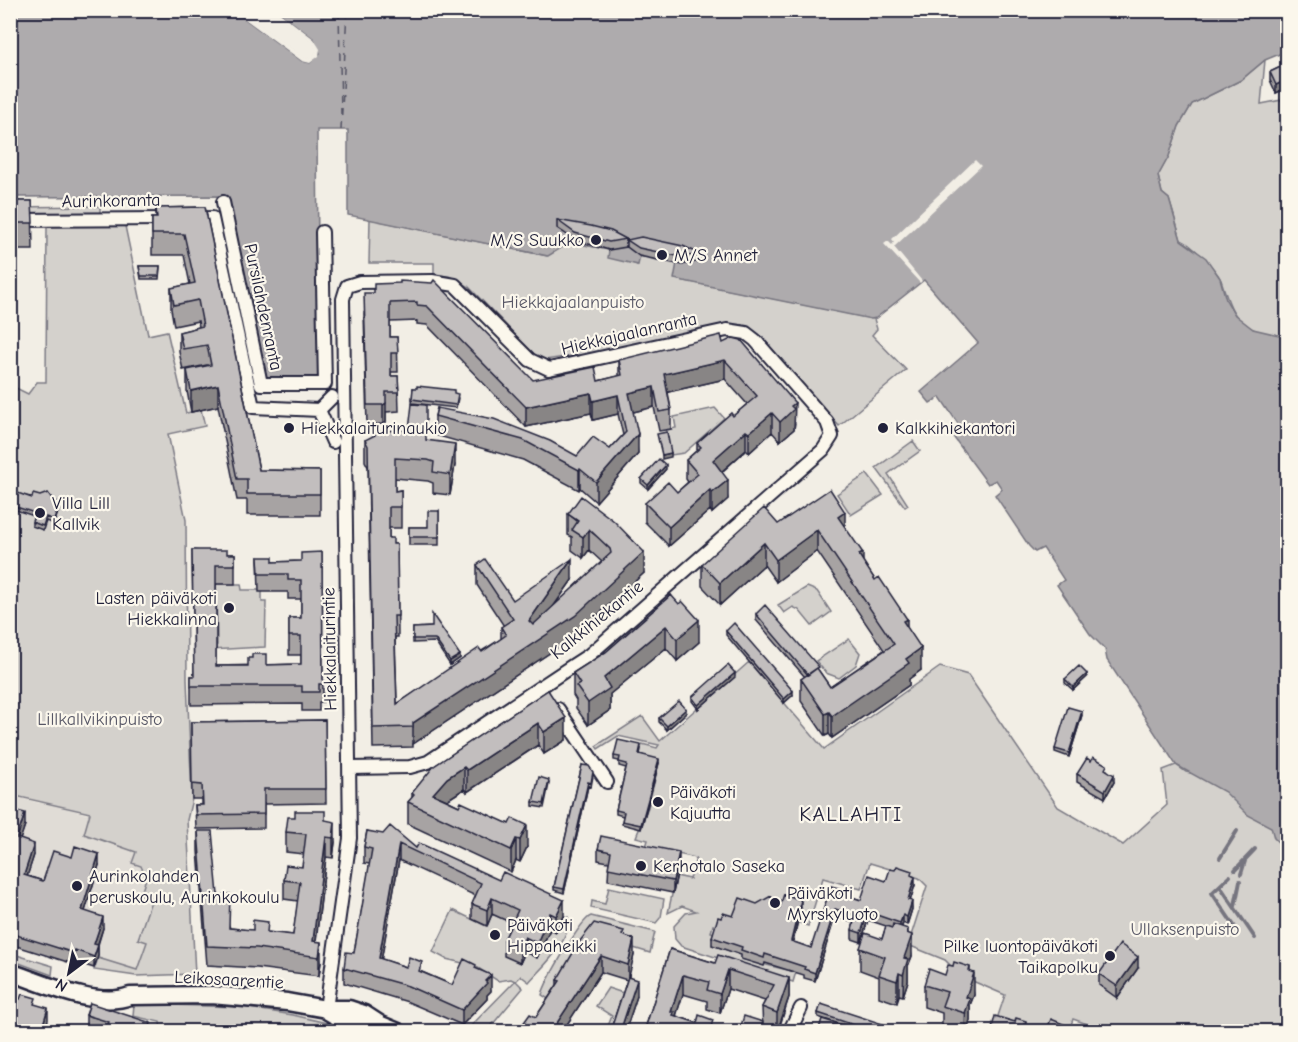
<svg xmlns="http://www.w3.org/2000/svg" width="1298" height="1042" font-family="'Comic Neue',sans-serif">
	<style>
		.built { fill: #e0dcd6 }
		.green { fill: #d4d1cc; stroke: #7b7a84; stroke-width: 1.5 }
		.water { fill: #aeabad; stroke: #76747f; stroke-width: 1.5 }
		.pier { fill: #f2eee5 }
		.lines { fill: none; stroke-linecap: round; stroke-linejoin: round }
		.stream { stroke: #76747f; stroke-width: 4 }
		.ferry { stroke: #535263; stroke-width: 1.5; stroke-dasharray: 8 6; stroke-linecap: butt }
		.street-casing { stroke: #22223b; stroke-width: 16 }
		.secondary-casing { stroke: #22223b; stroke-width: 21 }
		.street { stroke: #fbf7ec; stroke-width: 12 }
		.secondary { stroke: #fbf7ec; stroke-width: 16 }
		.wall { fill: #a7a3a3; stroke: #22223b; stroke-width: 1.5 }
		.shaded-wall { fill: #888585; stroke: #22223b; stroke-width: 1.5 }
		.building { fill: #c2bebe; stroke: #22223b; stroke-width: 1.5 }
		.poi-dot { fill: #22223b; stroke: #fbf7ec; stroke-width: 2 }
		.labels { text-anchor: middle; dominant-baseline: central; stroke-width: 4.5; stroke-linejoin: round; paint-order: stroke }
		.street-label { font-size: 18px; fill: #22223b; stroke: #fbf7ec }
		.poi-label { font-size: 18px; fill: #22223b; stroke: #fbf7ec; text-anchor: start }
		.park-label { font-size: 18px; fill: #575766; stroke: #fbf7ec }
		.quarter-label { font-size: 21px; letter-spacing: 1.5px; fill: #22223b; stroke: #fbf7ec }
	</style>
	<rect width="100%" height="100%" fill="#f2eee5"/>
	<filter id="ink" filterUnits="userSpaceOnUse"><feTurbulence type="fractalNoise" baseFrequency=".0167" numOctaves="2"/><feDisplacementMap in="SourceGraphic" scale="12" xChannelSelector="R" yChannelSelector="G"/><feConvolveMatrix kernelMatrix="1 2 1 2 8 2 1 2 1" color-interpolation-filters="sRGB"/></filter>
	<g filter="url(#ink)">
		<path class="built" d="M10,795L39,803L47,802L86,814L91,813L136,852L152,897L138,938L147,942L137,971L98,958L94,968L76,962L74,964L11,944Z"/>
		<path class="green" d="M1265,60L1261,104L1287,99L1286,338C1275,335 1263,334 1253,329C1231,319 1228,300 1221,280C1217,270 1191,244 1181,240L1169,199L1162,193L1158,176L1169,156L1179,126L1192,104L1241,80Z
			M100,206V216L11,217L10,207Z
			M370,219L547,256L570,242L609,250L637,265L639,256L678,264L675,279L874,319L877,329L872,335L906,370L839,426L761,336L745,326L725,324L598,352L545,360L537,357L468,286L452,277L434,274V263H369Z
			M47,226H125L148,335L167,331L186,413L201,410L205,426L168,434L186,520L187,680L192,799L187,820L195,974L136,976L94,970L98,958L137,970L147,942L138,939L152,898L141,894L146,878L141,866L132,863L136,852L84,834L90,813L11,795L10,385L28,394L37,382H46Z
			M715,408L724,418L684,453L671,455L666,430L676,428L674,417Z
			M913,441L920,451L888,474L908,505L905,507L876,468Z
			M867,474L883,495L851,515L837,494Z
			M216,584H241L242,590H259L262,592V602H266L265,647L210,650V645H217Z
			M807,587L817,591L831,612L812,626L799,610L793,607L784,613L778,605Z
			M849,639L860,653L856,665L839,678L826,673L816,661Z
			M749,662L824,749L940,667L968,675L1058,807L1123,845L1167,805L1163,770L1176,765L1186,772L1204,776L1287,835V1031H1092L1093,1026L1073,1019L1069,1031H993L1005,995L961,976L945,960L908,945L927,886L919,878L870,863L861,889L823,878L808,926L788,919L721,927L713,925L711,932L716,933L712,945L742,955L741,959L796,972L793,982L681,946L675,939L674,926L686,913L696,911L682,906L668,913L676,876L690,879L696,858L646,847L648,840L636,837L648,807L659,763L639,758L642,744L657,748L659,745L618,736L598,749L596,746L642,716L660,741Z
			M609,887L664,899L661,917L656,923L591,908L592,901L605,904Z
			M453,910L486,926L492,914L518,926L520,963L525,952L537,958L550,929L556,931L564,916L568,917C571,942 545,964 529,982L521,976L516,981L523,988L487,1031H466L515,981L511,979L498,981L475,966L446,959L433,952Z
			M591,916L655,932L650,953L594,936L553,1002L542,995C545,982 581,919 591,916Z
			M10,953L53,966L52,975L11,960Z
			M608,988L623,993L610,1031H606L612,1016L596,1006Z
			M134,1004L242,1007L293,1015L361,1031H161L160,1022L133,1016Z"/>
		<path class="water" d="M10,11H234L302,61L310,63L320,53L314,39L277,11H1287V51L1265,60L1241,80L1192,104L1179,126L1169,156L1158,176L1162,193L1169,199L1181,240L1206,258L1220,278L1226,300L1235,315L1253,329L1287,337V851L1274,838L1271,827L1248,815L1225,792L1176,765L1107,660L1105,649L1090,634L1057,585L1064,580L1043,548L1035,552L1029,546L995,495L1002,489L996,480L988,484L954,438L963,431L940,397L930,403L921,392L978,343L924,280L876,318L871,319L674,279L677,263L640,256L638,265L608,258L609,250L571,242L548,256L348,215V130H317L319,378H262L225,196L11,197Z"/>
		<path class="pier" d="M239,10L304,59L313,58L317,50L313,41L274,11H277L314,39L320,49L319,56L310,63L302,61L234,11Z
			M975,160L981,166L894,247L922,281L920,283L884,244L888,241L892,245L894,242L892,239Z"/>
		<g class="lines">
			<path class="stream" d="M1220,858L1237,831
				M1235,870L1255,849
				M1241,874L1245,861
				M1230,876L1212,893L1235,927
				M1220,886L1255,938
				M1235,906L1240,881"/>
			<path class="ferry" d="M339,10L341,114
				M341,130L347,10"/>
			<g class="street-casing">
				<path id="street" d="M223,202L261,384H325L322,232
					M192,219L212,218L253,407L319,410L332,397
					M10,220L168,219
					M319,410L333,442
					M558,709L607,782
					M326,1009L350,838L343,299L347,286L360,282L432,281L455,285L530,360L549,369L727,330L746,333L755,340L827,422L832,436L823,450L589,655L572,666L428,762L410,767L350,768
					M789,1032L801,1008"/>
			</g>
			<g class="secondary-casing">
				<path id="secondary" d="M10,972C43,983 97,1009 130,996L212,995L287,1002L326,1009H349L364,1014L381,1025L398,1032
					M326,1010L345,1021L378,1025"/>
			</g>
			<use href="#street" class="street"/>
			<use href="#secondary" class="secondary"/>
		</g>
		<path class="wall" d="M1287,64V88L1276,93L1270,80V72Z
			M10,201H32L33,250H10Z
			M205,207L259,470L320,471V515H247V500H237L218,406L191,412L187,391V370L207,366V365L183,370L179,352V332L199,327L198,321L174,326L171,309V288L190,284L184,255H152V218H156V208Z
			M557,220L626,239V247L609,250L575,240L557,228Z
			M627,240L700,254V261L682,265L639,256L627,247Z
			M139,266H160L159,279H141Z
			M400,283L533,380L598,381L619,376V360L723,343L795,423L794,429L780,441L772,432L749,453L746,450L722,472L728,499L712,513L710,510L669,546L645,522V503L677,492L688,482L686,479V460L697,450V443L733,416L747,404L725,379L668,392L671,410V429L659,431L654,407L633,412L638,454L596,502L580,488L579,490L523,460L435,435V416L437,408L577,456L610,449L623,435L618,414L593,420L591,413L526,427L427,325L417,324V321L390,322V337H397L398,372H391V376H398L399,411L386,412V422L383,424L367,425L364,313L374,293Z
			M413,388L458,398L456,408L412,403Z
			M365,440H426L455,465L450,495L433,493V483L428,481L395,478V491L401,490V528H389V538L393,544H397L398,637H395L397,704L501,639V627L504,626L477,585V565L513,600L572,580L554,606L602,562L589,550L583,558L572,550V537L568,535V514L644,573L575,636L413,744V747L373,748L368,467L365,461Z
			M666,469L648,489L641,483V479Z
			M10,494L53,500L60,506L54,524L46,521L43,530L32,526V522L34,516L10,508Z
			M439,511V545H409V527H428Z
			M778,524L845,527L863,562L907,628L921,670L909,679V685L832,738L829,734L825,736L801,701V679L805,677L756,620V614L819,671L830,687L884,650L817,551L776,582L764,565L720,605L702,586V564Z
			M192,550L227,554H235V584H216V666L301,664V655H289V618H301V599H288V592H259L258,557L273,562L301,561L322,552L323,702H319V711H302V704L191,705V676H194Z
			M671,595L699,642L677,661L666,648L610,694V710L588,725L576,708V700L573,695V673L606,652Z
			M432,627L460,658L450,665L435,642L413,643V628Z
			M726,631L793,695L784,703L726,635Z
			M735,677L698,709L692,701V697Z
			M1087,677L1073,690L1065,683V679Z
			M548,690L566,740L544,754L538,745L467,792L464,789L447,800L459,806L509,824L527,847L520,862L516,860L511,872L408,824V802L412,798V793Z
			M686,713L667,730L659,722V718Z
			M1082,715L1069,757L1055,752V749Z
			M325,720L326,803L264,804V828L196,829L195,805H202V799H192L191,722Z
			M641,749L640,754L659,763L641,829L622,824L623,816L616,814V810L626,768L619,766V761L614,760V756Z
			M582,765L593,776L591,787L588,786L564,893L554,890V887Z
			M1107,770L1114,782L1105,798L1077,782V774Z
			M549,784L544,808L533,806V802Z
			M10,809L25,825L20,839L34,855L27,876L43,881L99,865L85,911L103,928L98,945V956L94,968L75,962L74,964L10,944Z
			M325,820L335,842L333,858L326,857L316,941L321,962L319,976L257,968L207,965L198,851V831L218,895L230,928L293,935L298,901L284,899V880L302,867L304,854L286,852V832Z
			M367,831L416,848L564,916L556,932L550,929L537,958L525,952L520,963L504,956V940L512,923L492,914L487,926L472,919V904L476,896L399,860L381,959L422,972L452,985L476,968L491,991L487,995V999L462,1025L408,1002L344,983V968L354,953L370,864L364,863V847Z
			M598,849L679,863L673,893L608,880L609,862L598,860Z
			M912,876L915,885L910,901L912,909L907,925L903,923L902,927L908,934L912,956L908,966V981L903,996L899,995L897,1003L879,997V977L860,970V948L882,939L886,926L868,920L861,942L852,939V930L854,923L835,917L815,981L804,978V975L765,963L764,966L741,959V955L712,945V937L721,918L733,916L757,904L779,910L801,908L793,942L811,948L842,894L861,900L886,881Z
			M624,936L634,955L628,977L637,996L625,1032H610L627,980L601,972L562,1032H517L536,1017L557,985V980Z
			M670,949L715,963L789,978V997L778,1032L763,1027V1032L762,1007L765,1001L728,989L720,1013L707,1009V1001L683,994L676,1016L725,1032H645V1029Z
			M1138,968L1117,998L1099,985V974Z
			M970,972L974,995L970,1005V1020L967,1032H953L942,1028V1013L924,1007V985Z
			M818,1013L907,1032H864L818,1017Z
			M86,1015L151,1032H86Z"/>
		<path class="shaded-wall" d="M1287,80V88L1276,93V85Z
			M725,360V379L664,393V374Z
			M218,385V406L191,412V391Z
			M654,387V407L629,413V393Z
			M591,393V413L526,427V407Z
			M618,395V414L593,420V401Z
			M386,403V422L383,424V405Z
			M795,403L794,429L780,441V422L791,406Z
			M772,413V432L749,453V433Z
			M746,431V450L713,479V460Z
			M638,434V454L596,502V482Z
			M455,444V465L450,495V475Z
			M671,453V457L662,459V455Z
			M666,465V469L648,489V485Z
			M580,469V488L579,490V470Z
			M728,480V499L712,513V493Z
			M710,490V510L669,546V527Z
			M60,503V506L54,524V520Z
			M845,512V534L838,517Z
			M589,529V550L583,558V537Z
			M817,530V551L776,582V560Z
			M764,543V565L720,605V583Z
			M644,552V573L575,636L413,744V723Z
			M863,553V575L859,555Z
			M572,559V580L529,641V621Z
			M907,619V640L903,621Z
			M699,620V642L677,661V639Z
			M666,626V648L610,694V710L588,725V703L604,678Z
			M921,648V670L909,679V685L832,738V716L906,659Z
			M460,655V658L450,665V661Z
			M735,673V677L698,709V705Z
			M1087,674V677L1073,690V687Z
			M793,691V695L784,703V699Z
			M686,709V713L667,730V726Z
			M1082,711V715L1069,757V753Z
			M829,712V734L825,736V714Z
			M566,718V740L544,754V732Z
			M538,723V745L467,792V770Z
			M659,759V763L641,829V825Z
			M464,767V789L447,800L433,794L447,778Z
			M1114,775V782L1105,798V791Z
			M588,782V786L564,893V889Z
			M25,813V825L17,849V838Z
			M335,822V842L333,858V838Z
			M527,825V847L520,862V840Z
			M326,837V857L314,956L313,941Z
			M516,839V860L511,872V850Z
			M34,844V855L24,886V875Z
			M399,844V860L379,973V958Z
			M679,852V863L673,893V881Z
			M99,854V865L82,921V910Z
			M915,877V885L908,908V900Z
			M492,898V914L487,926V910Z
			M564,900V916L556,932V916Z
			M801,900V908L791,949V941Z
			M912,901V909L907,925V917Z
			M835,909V917L815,981V973Z
			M868,912V920L861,942V933Z
			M550,913V929L537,958V943Z
			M903,915V923L900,931V923Z
			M103,917V928L94,955V944Z
			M908,929V944L912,935V956L908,966V981L903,996L904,958Z
			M525,937V952L520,963V947Z
			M634,939V955L628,981V965Z
			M321,942V962L319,976V957Z
			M98,945V956L94,968V957Z
			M601,956V972L562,1032H551Z
			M1138,957V968L1117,998V986Z
			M970,967V984L974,973V995L970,1005V1020L967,1032H965L966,997L969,971Z
			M728,970V989L720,1013V994Z
			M899,973V995L897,1003V981Z
			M491,975V991L487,995V999L462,1025V1010Z
			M683,975V994L674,1022L671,1012Z
			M789,978V997L777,1032V1013Z
			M637,980V996L625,1032H620Z
			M48,1008V1020L44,1032H41Z
			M1026,1021L1025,1032H1023Z"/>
		<path class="building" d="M1287,64V80L1276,85L1270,72Z
			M10,201H32L33,223H10Z
			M205,207L259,470L320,471V494H247V479H237L218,385L191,391L187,370L211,365L207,345L183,349L179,332L203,326L198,300L174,305L171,288L195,283L184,234H152V218H157L156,208Z
			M557,220L591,226L611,231L626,239L609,242L586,236L575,233Z
			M641,237L683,246L700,254L682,257L639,248L627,240Z
			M139,266H160L159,276H141Z
			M434,280L533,380L595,367L598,381L622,375L619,360L721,335L723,343L733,338L741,340L795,403L791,406L794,409L780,422L772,413L749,433L746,431L713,460L728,480L712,493L710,490L669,527L645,503L668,482L677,492L698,474L686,460L701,447L697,443L731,413L733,416L757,396L725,360L664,374L671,410L659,412L654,387L629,393L638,434L596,482L580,469L579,470L523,440L435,416L437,408L494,419L550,441L577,456L593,437L610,449L626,432L618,395L593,401L591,393L526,407L427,306L417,305V302L390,303V337H397L398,353H391V376H398L399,392H386V403L383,405H367L364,293H374V284L400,283V281L432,283Z
			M417,386L454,390V393L458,394L456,405L412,399L413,388H417Z
			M412,404L426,405V440L455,444L450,475L433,472L434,462L428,460L395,458V491L401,490V507H389V538H393V544H397L398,616H394L397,704L479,648L482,652L506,635L501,627L513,619L477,565L485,559L513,600L572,559L529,621L533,625L611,553L610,549L589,529L583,537L572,530L578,521L568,514L581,496L614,521L644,552L575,616L413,723V727L373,728L368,446L365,440L375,435V431L409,430Z
			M667,432L671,453L662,455L657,434Z
			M659,459L666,465L648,485L641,479Z
			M830,489L845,512L838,517L863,553L859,555L875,580L879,577L907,619L903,621L921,648L906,659L909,663L832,716L829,712L825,714L801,679L817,668L830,687L894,644L817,530L776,560L764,543L720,583L702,564L764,508L778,524Z
			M12,491L32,498L33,494L40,496L48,493L53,500L60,503L54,520L46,517L43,526L32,522L35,513L10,505V494Z
			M428,511H439V537H409V527H428Z
			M192,550H227V554H235V565H216V666H248V658H252V654H266V665L301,664V636H289V618H301V580H288V574H259L258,557H273V562L301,561V553L322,552L323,684H319V692H302V686H191V676H194Z
			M671,595L679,604L682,601L699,620L677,639L666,626L604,678L610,688L588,703L576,686L580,684L573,673L606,652Z
			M765,605L819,667L816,669L808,675L756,614Z
			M432,614L460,655L450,661L435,639H413V628L432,627Z
			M734,623L793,691L784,699L726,631Z
			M728,665L735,673L698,705L692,697Z
			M1079,666L1087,674L1073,687L1065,679Z
			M548,690L566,718L544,732L538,723L467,770L464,767L447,778L433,794L459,806L461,802L509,824L512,818L527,825L520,840L516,839L511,850L408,802L414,795L412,793L434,766Z
			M679,701L686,709L667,726L659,718Z
			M1068,707L1082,711L1069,753L1055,749Z
			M325,720L326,789H264V814L196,815L195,805H203L202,785L192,784L191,722Z
			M618,740L641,745L639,754L659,759L641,825L622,821L624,812L616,810L627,764L619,762L620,757L614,756Z
			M1093,757L1107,765L1105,769L1114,775L1105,791L1077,774L1087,758L1091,761Z
			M582,765L589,766L593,772L591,783L588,782L564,889L554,887Z
			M539,777L549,780L544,804L533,802Z
			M10,809L25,813L17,838L34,844L24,875L43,881L53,851L72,857L75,846L99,854L82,910L103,917L94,944L98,945L94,957L75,950L74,953L10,933Z
			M295,811H325V820L335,822L333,838L326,837L313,941L321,942L319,957L257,948L207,946L198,831H212L218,895L230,894L229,928L253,930V920L268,922L267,932L293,935L300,882L284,880L286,865L302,867L306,834L286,832L288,817H295Z
			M390,826L416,848L419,843L499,880L503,872L564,900L556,916L550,913L537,943L525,937L520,947L504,940L518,910L492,898L487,910L472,904L481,883L399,844L379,958L406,967L409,957L422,962L419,971L452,985L464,959L476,965L475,968L491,975L485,981L487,983L462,1010L408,986L344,968L346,952L354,953L372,849L364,847L367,831L383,834Z
			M601,836L679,852L673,881L608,868L611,852L598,849Z
			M897,866L912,871L911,875L915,877L908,900L912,901L907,917L903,915L900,923L868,912L861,933L852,930L856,915L835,909L815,973L804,969L805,967L765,954L764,958L741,950L742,947L712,937L718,917L721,918L723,913L733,916L740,898L757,904L771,896L779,910L784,894L801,900L791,941L811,948L831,886L842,889L840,893L861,900L869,875L886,881L890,869L895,870Z
			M594,923L624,931L622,935L634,939L628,965L601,956L551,1032H517L530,1014L536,1017L560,981L557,980L580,941Z
			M893,924L908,929L907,933L912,935L904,958L908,959L903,975L899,973L897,981L879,975L885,957L860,948L865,933L882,939L886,926L892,928Z
			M1120,944L1138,957L1117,986L1099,974Z
			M670,949L715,963L718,955L789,978L777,1013L762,1007L774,985L728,970L720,994L707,990L709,982L683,975L671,1012H674L673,1015L697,1023L699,1015L713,1020L711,1027L725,1032H654L645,1029Z
			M954,962L970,967L969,971L974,973L966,997L970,999L965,1013L942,1006L947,992L924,985L929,969L945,975L948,965L953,966Z
			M628,977L637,980L620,1032H610Z
			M22,994L36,998L34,1004L48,1008L41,1031L35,1029L34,1032H10V996L20,999Z
			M90,1003L151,1023L149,1032H109L106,1030L109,1022L86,1015Z
			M821,1004L907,1032H875L818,1013Z
			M744,1016L763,1022L760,1032H739Z
			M995,1016L1015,1022L1016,1018L1026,1021L1023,1032H991Z
			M822,1019L857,1030L856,1032H818Z
			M1051,1019L1068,1026L1066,1032H1046Z"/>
	</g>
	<g class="poi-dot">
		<circle cx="596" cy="240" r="6"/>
		<circle cx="662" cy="255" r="6"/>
		<circle cx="289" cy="428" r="6"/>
		<circle cx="883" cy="428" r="6"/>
		<circle cx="40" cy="513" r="6"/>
		<circle cx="229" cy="608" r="6"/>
		<circle cx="658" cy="802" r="6"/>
		<circle cx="641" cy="866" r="6"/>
		<circle cx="77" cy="886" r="6"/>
		<circle cx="775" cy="903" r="6"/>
		<circle cx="495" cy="935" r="6"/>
		<circle cx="1110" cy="956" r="6"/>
	</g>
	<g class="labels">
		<g class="street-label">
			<text transform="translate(111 201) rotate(-1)">Aurinkoranta</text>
			<text transform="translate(263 307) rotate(78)">Pursilahdenranta</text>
			<text transform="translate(629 334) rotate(-13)">Hiekkajaalanranta</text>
			<text transform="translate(597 620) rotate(-39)">Kalkkihiekantie</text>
			<text transform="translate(330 649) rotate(-91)">Hiekkalaiturintie</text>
			<text transform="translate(229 980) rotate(3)">Leikosaarentie</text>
		</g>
		<g class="poi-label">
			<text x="584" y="240" text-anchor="end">M/S Suukko</text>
			<text x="674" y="255">M/S Annet</text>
			<text x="301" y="428">Hiekkalaiturinaukio</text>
			<text x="895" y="428">Kalkkihiekantori</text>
			<text x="52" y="503">Villa Lill<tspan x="52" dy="21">Kallvik</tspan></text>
			<text x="217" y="598" text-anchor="end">Lasten päiväkoti<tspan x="217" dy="21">Hiekkalinna</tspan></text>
			<text x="670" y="792">Päiväkoti<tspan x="670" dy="21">Kajuutta</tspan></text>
			<text x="653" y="866">Kerhotalo Saseka</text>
			<text x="89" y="876">Aurinkolahden<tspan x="89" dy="21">peruskoulu, Aurinkokoulu</tspan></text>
			<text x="787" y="893">Päiväkoti<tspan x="787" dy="21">Myrskyluoto</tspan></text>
			<text x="507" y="925">Päiväkoti<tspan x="507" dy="21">Hippaheikki</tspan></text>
			<text x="1098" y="946" text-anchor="end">Pilke luontopäiväkoti<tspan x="1098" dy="21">Taikapolku</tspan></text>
		</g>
		<g class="park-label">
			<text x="573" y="302">Hiekkajaalanpuisto</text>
			<text x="100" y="719">Lillkallvikinpuisto</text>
			<text x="1185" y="929">Ullaksenpuisto</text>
		</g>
		<g class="quarter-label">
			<text x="851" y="814">KALLAHTI</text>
		</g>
	</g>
	<rect width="1298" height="1042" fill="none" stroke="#fbf7ec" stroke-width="36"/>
	<rect x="18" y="18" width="1262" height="1006" fill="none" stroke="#22223b" stroke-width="2" filter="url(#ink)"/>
	<g transform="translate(69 973) rotate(212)" stroke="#fbf7ec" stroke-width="4.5" paint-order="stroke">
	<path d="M0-4.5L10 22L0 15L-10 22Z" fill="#22223b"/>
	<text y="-9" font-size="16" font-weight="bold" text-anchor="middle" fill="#22223b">N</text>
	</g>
</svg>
